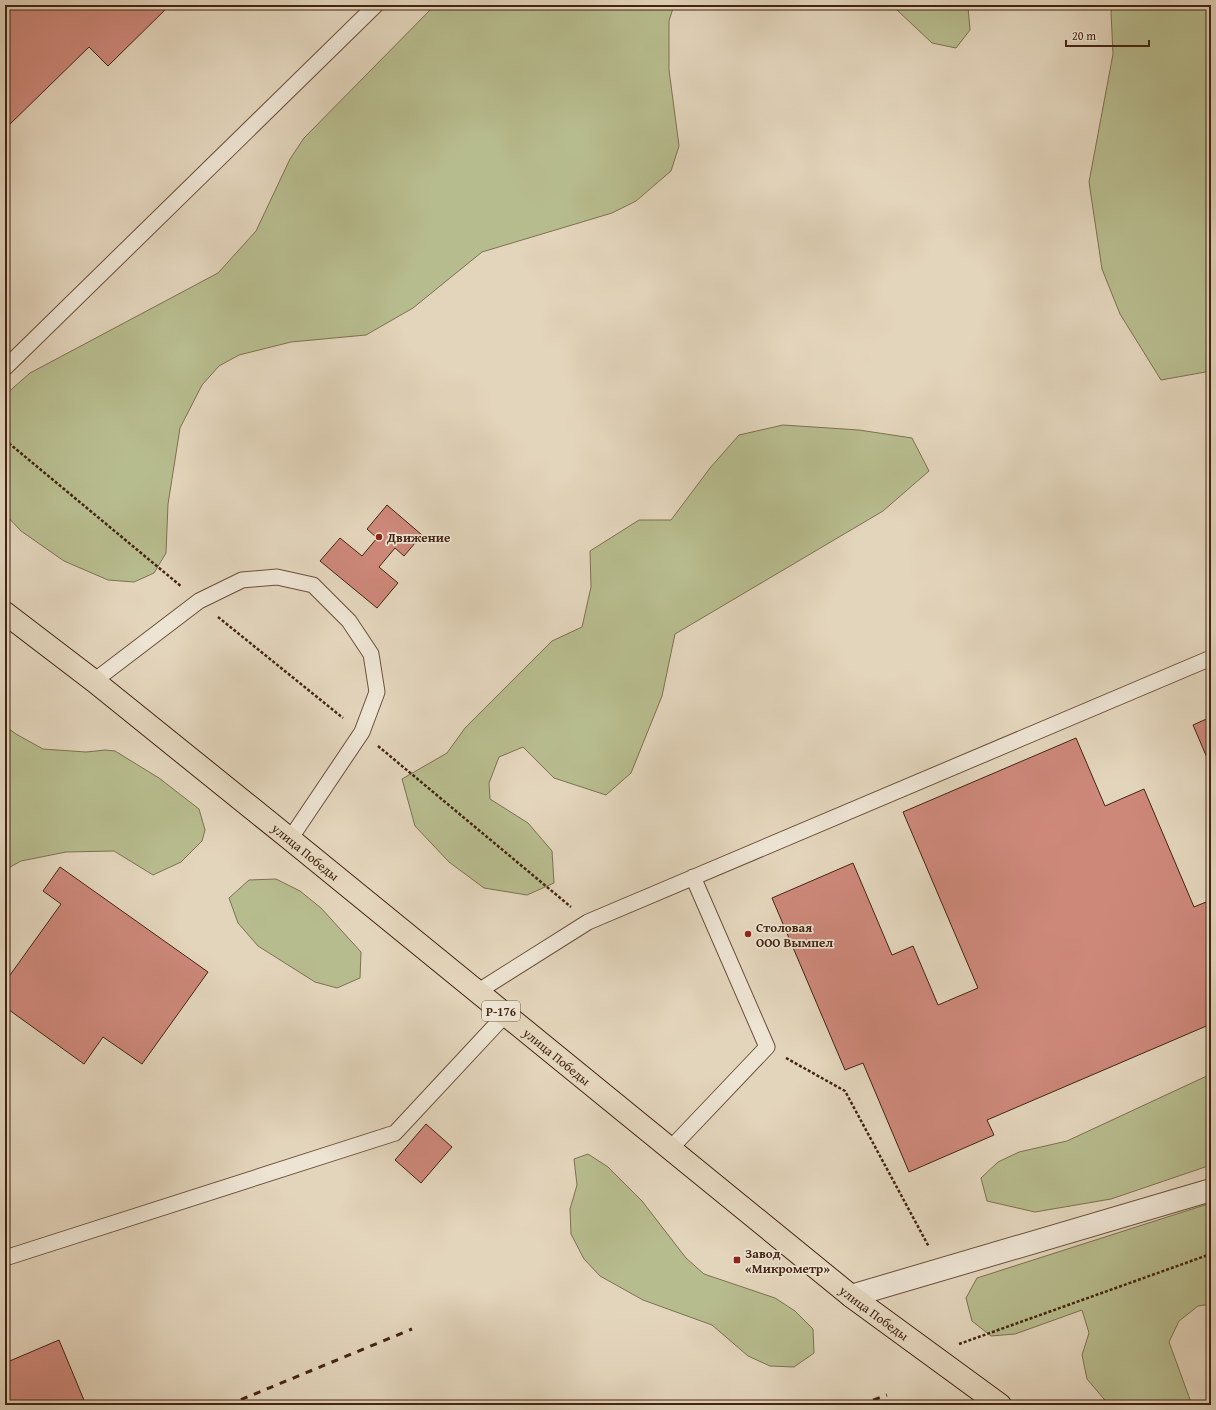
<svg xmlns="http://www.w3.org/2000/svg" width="1216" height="1410" font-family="'Gentium Book Plus',serif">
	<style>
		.green { fill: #b7bc8e; stroke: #7e7050 }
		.building { fill: #cd887a; stroke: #442411 }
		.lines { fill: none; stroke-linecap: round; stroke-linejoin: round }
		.service-casing { stroke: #6c503c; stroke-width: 17 }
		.minor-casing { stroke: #6c503c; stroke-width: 24 }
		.trunk-casing { stroke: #442411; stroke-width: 24 }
		.path { stroke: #442411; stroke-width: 2.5; stroke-dasharray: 3 2; stroke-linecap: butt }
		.service { stroke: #ede4d3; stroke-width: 15 }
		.minor { stroke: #ede4d3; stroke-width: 22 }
		.trunk { stroke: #e3d5bc; stroke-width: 22 }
		.rail { stroke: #442411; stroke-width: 3; stroke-dasharray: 7 7; stroke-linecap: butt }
		.poi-dot { fill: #8f2418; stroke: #ede4d3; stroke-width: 1.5 }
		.labels { text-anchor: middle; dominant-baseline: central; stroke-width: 3.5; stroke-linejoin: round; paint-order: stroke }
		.shield { fill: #ede4d3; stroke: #775e4b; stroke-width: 1 }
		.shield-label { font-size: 12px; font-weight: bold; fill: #442411 }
		.poi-label { font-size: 13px; font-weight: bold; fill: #442411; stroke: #ede4d3; text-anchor: start }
		.street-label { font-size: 13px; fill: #442411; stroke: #ede4d3 }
	</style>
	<rect width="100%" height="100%" fill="#e3d5bc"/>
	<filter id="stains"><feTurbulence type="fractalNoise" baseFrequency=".005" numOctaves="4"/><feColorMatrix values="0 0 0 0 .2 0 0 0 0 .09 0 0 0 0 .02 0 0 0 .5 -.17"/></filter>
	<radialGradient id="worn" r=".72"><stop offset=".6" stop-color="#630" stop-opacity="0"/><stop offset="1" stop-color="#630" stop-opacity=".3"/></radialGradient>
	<path class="green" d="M435,5H674L669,21V70L679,146L671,171L636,201L612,213L482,252L413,308L366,335L291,342L239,355L219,366L202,385L180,428L168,504L166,553L154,573L134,582L108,580L64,561L21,531L5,514V395L30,373L218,273L256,231L290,159L304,138Z
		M883,5H967L968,7L970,30L956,48L932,43L897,10Z
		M1113,5H1211V371L1161,380L1120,314L1102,269L1089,182L1113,54L1111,12Z
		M783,425L859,430L912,438L929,471L883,511L675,634L662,696L631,773L606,795L554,778L523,747L499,757L489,783L490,799L528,823L552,851L554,883L527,895L484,888L449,862L415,826L402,779L447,753L465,728L552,641L582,627L591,587L590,551L639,520H671L710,468L739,435Z
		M5,726L16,734L43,749L86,752L105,750L115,751L159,778L199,809L205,830L202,841L181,862L153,875L114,851L66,852L21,861L5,870Z
		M276,879L300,891L321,908L361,952L360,978L337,988L315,982L258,946L238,923L229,898L249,880Z
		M1211,1074V1165L1111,1199L1035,1212L987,1201L981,1178L998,1162L1019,1152L1067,1141Z
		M588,1154L608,1167L642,1201L686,1258L704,1274L775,1298L795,1311L813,1329L814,1353L794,1367L770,1366L748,1356L712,1325L643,1300L600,1276L584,1259L571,1234L570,1209L577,1185L574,1159Z
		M1211,1203V1304L1198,1306L1179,1321L1169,1342L1192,1405H1109L1087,1379L1082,1355L1089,1333L1082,1310L1015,1334L991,1336L972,1321L966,1298L977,1278Z"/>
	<path class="building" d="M10,5H170L108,66L89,47L5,129V10Z
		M387,505L422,535L404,556L395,548L379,567L398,583L377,608L320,561L340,538L362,556L377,538L367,529Z
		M1211,717V767L1193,725Z
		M1076,738L1105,806L1144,789L1194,907L1211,900V1024L987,1120L994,1135L909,1172L863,1063L845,1070L772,898L853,863L892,955L913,946L938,1005L978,988L903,812Z
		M60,867L208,972L142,1064L103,1037L84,1064L5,1007V982L61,904L43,891Z
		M426,1124L452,1147L421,1183L395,1160Z
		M59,1340L86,1405H5V1363Z"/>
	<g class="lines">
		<g class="service-casing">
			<path id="service" d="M5,368L376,5
				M94,681L199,601L242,580L277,577L313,585L349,621L371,654L377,692L362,732L290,839
				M477,992L588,922L1211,658
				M670,1149L767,1047L693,877
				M5,1258L395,1133L505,1015"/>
		</g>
		<g class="minor-casing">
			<path id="minor" d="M851,1296L1211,1190"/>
		</g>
		<g class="trunk-casing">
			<g id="trunk">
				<path id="s1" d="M5,613L94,681L290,839L851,1296L1000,1405"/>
			</g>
		</g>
		<path class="path" d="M5,440L182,587
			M218,617L343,718
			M378,746L571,907
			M786,1058L845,1091L929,1247
			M959,1344L1208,1255L1211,1256"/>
		<use href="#service" class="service"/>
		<use href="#minor" class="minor"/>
		<use href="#trunk" class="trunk"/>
		<path class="rail" d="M228,1405L412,1329
			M860,1405L887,1395"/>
	</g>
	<g class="poi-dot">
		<circle cx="379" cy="537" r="4"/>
		<circle cx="748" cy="934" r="4"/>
		<rect x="733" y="1256" width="8" height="8" rx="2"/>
	</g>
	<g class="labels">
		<rect class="shield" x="482" y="1001" width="38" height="20" rx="3"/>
		<g class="shield-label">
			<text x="501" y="1011">Р-176</text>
		</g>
		<g class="poi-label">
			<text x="387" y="537">Движение</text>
			<text x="756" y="927">Столовая<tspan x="756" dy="15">ООО Вымпел</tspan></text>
			<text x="745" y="1253">Завод<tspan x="745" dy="15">«Микрометр»</tspan></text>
		</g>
		<g class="street-label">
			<text stroke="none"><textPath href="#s1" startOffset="384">улица Победы</textPath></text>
			<text stroke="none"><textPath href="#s1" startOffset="708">улица Победы</textPath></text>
			<text stroke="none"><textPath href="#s1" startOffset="1116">улица Победы</textPath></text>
		</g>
	</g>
	<rect width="1216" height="1410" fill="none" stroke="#e3d5bc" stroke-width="20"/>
	<rect x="6" y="6" width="1204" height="1398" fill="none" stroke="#442411" stroke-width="2"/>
	<rect x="10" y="10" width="1196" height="1390" fill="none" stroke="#442411"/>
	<path d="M1066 40v6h83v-6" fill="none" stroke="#442411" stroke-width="2"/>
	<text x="1072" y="40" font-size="12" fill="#442411" stroke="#ede4d3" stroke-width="3" paint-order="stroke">20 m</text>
	<rect width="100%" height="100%" filter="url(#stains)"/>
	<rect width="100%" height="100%" fill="url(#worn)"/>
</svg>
